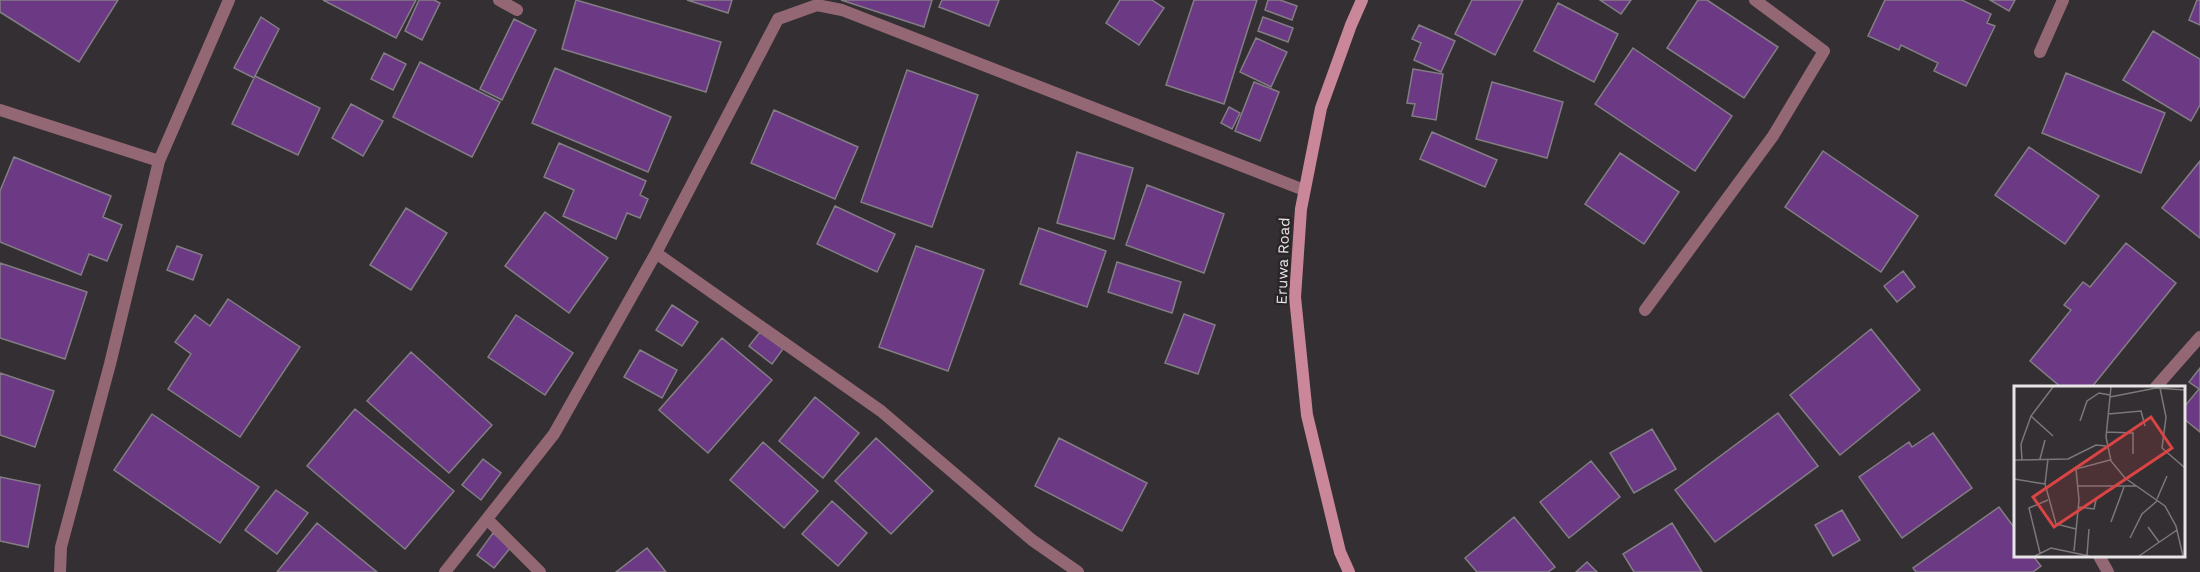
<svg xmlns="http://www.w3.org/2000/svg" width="2200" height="572" font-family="'Work Sans',sans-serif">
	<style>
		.building { fill: #6c3a85; stroke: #827e84; stroke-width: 1.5 }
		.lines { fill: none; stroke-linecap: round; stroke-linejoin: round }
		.street { stroke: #936874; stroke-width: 12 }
		.secondary { stroke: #cb879a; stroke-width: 12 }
		.labels { text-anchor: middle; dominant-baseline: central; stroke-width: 5; stroke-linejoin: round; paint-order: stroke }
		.street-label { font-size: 15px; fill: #e8e5e7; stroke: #2a2528 }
		.inset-road { fill: none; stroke: #7c787a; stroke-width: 1.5 }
		.view { fill: #d94445; fill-opacity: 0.15; stroke: #d94445; stroke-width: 3 }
		.inset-edge { fill: none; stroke: #e8e5e7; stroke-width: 3 }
	</style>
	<rect width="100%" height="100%" fill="#342f32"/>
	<path class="building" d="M0,0H118L79,62L0,12Z
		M323,0H416L396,38Z
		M419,0H434L440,3L422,40L405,31Z
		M576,0L721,42L706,92L562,49Z
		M687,0H732L728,13Z
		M841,0H932L924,27Z
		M942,0H999L989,26L939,7Z
		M1120,0H1152L1164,8L1139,45L1106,23Z
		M1194,0H1257L1224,104L1166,85Z
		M1268,0H1280L1297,6L1292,20L1265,10Z
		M1472,0H1523L1495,55L1455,34Z
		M1600,0H1631L1621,14Z
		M1698,0H1707L1778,47L1744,98L1667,48Z
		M1885,0H1962L1991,14L1987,23L1995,26L1966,86L1934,71L1938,63L1901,45L1899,50L1868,36Z
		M1990,0H2015L2009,11Z
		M2197,0H2200V25L2189,20Z
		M1558,3L1618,34L1594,82L1534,51Z
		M261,17L279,29L254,78L234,68Z
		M1263,17L1293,28L1288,42L1258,31Z
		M514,19L536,30L502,100L480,89Z
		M1419,25L1455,41L1441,72L1414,60L1421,43L1412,39Z
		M2153,31L2200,59V105L2191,121L2123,80Z
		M1256,38L1287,52L1271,87L1240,72Z
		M1633,48L1732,116L1695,171L1595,104Z
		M384,53L406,64L393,90L371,79Z
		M420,62L500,102L472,157L393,117Z
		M555,68L671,117L648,172L532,123Z
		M1413,69L1443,74L1436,120L1412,116L1415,104L1407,103Z
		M907,70L978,95L932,227L861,202Z
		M2066,73L2165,113L2141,173L2042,133Z
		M255,76L320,108L298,155L232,124Z
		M1254,82L1279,92L1260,141L1235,131Z
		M1492,82L1563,102L1547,158L1476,139Z
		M351,104L383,121L363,156L332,138Z
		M1229,107L1240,113L1232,129L1221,123Z
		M774,110L858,147L835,199L751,163Z
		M1432,132L1497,160L1485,187L1420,159Z
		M559,143L646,181L640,195L648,199L640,218L627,213L616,239L563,216L574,190L544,177Z
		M2029,147L2099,196L2065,244L1995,195Z
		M1823,151L1918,216L1881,272L1785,207Z
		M1077,152L1133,168L1114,239L1057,223Z
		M1620,153L1679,192L1644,244L1585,204Z
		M14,157L111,196L103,217L122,225L107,261L89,254L81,275L0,242V191Z
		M2200,161V238L2162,208Z
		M1147,185L1224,214L1204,273L1126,245Z
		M835,206L895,234L877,272L817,244Z
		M406,208L447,233L411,290L370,265Z
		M545,212L608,258L569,313L505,266Z
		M1039,228L1106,251L1087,307L1020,284Z
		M2126,243L2176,283L2091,388H2062L2030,361L2071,310L2064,305L2083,282L2090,287Z
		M177,246L202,255L193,280L167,270Z
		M916,246L984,270L948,371L879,347Z
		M1117,262L1181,282L1172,313L1108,292Z
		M0,263L87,292L65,359L0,338Z
		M1903,271L1915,287L1897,302L1884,286Z
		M228,299L300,347L240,437L168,389L191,354L175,342L195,315L210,326Z
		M672,305L698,322L682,346L656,330Z
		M1184,314L1215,325L1198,374L1165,363Z
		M516,315L573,353L545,395L488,357Z
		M1871,329L1920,390L1840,455L1790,395Z
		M760,332L783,349L772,364L749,346Z
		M722,338L772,380L708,453L659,410Z
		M640,350L677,370L662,398L624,377Z
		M411,352L492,425L449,473L367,401Z
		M2200,368V432L2184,419V407L2199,389L2189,382Z
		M0,373L54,391L35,447L0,435Z
		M815,397L859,433L823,478L779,441Z
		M355,409L454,491L405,549L307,466Z
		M1778,413L1818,466L1715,542L1675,490Z
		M152,414L259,487L220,543L114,470Z
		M1652,429L1676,469L1634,493L1610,453Z
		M1933,433L1972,488L1902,538L1859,477L1909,442L1912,447Z
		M876,438L933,491L891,534L835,481Z
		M1059,438L1147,483L1122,531L1035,486Z
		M763,442L818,491L784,528L730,480Z
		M483,459L501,473L481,500L462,485Z
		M1591,461L1620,497L1569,538L1540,502Z
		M0,477L40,485L28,547L0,541Z
		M276,490L308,513L277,554L245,530Z
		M832,501L867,533L838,566L802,534Z
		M1999,507L2016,530V556H2033L2041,566L2033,572H1916L1913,568Z
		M1842,510L1860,540L1833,556L1815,525Z
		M1514,517L1555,567L1548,572H1477L1465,558Z
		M317,523L377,572H277Z
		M1672,523L1702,572H1634L1623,554Z
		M493,533L511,547L494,568L477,555Z
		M647,548L666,572H616Z
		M1587,562L1597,572H1576Z"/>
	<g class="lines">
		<path class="street" d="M499,0L517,10
			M2040,52L2063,0
			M0,110L159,161
			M656,253L881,411L1032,540L1078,572
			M1645,310L1773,136L1824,51L1755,0
			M2155,388L2200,337
			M488,520L540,572
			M2099,556L2108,572
			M60,572L61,547L110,364L159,161L229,0
			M445,572L554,434L656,253L778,19L817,5L842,10L1304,190"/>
		<path class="secondary" d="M1349,572L1340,552L1307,415L1295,297L1301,209L1321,108L1351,25L1362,0"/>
	</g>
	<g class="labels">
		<g class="street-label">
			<text transform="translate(1283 261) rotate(-88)">Eruwa Road</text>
		</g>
	</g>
	<g transform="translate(2014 386)">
		<rect width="171" height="171" fill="#342f32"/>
		<path class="inset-road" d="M97,1L92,51L97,75L111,92L151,120L162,140L169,170M146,2L152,31L148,62L171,82M96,11L142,2L171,4M94,28L127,25L131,40M17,30L39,50M66,35L73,15L85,7L96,9M92,46L119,47V68M26,73L31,54M34,73L31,98L42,138L62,143M0,74L54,73L82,59L92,60M8,74L7,58L17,30L39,1M0,93L31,98M64,100H122M143,113L153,90M65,121L80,123L82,114M97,136L110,101M134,141L145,156M116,152L128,128L143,115M60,165L65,114L62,83L96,74M26,167L15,122L34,114M73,169L75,143M21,170L37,162L75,170M125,170L163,144"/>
		<path class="view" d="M137,31L158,62L40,141L19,111Z"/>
		<rect width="171" height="171" class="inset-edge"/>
	</g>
</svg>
